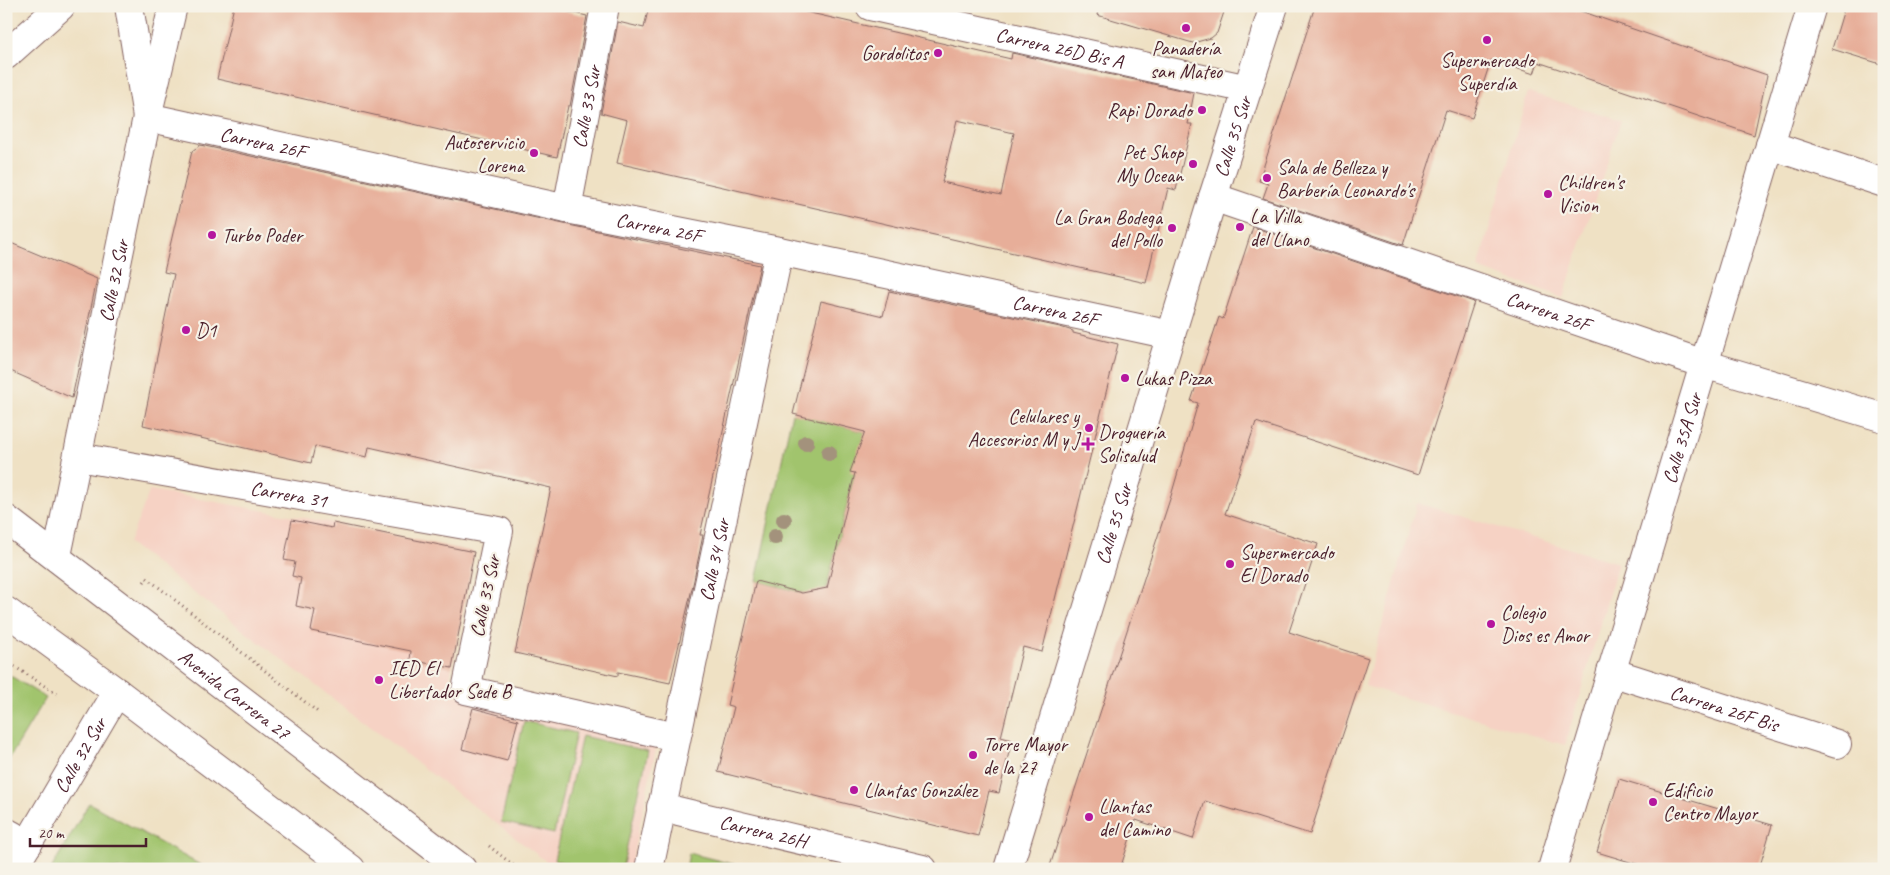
<svg xmlns="http://www.w3.org/2000/svg" width="1890" height="875" font-family="Caveat,sans-serif">
	<style>
		.built { fill: #f6d2c4 }
		.green { fill: #a1c46d; stroke: #76724c }
		.building { fill: #e7ae99; fill-rule: evenodd }
		.lines { fill: none; stroke-linecap: round; stroke-linejoin: round }
		.minor-casing { stroke: #846361; stroke-width: 30 }
		.major-casing { stroke: #846361; stroke-width: 30 }
		.path { stroke: #846361; stroke-width: 3; stroke-dasharray: 1 4; stroke-linecap: butt }
		.minor { stroke: #fff; stroke-width: 28 }
		.major { stroke: #fff; stroke-width: 28 }
		.tree { fill: #a3927b }
		.poi-dot { fill: #b5179e; stroke: #f7f3e8; stroke-width: 2 }
		.labels { text-anchor: middle; dominant-baseline: central; stroke-width: 4.5; stroke-linejoin: round; paint-order: stroke }
		.street-label { font-size: 20px; fill: #4a1f2b; stroke: #f7f3e8 }
		.poi-label { font-size: 20px; fill: #4a1f2b; stroke: #f7f3e8; text-anchor: start }
	</style>
	<rect width="100%" height="100%" fill="#f7f3e8"/>
	<filter id="ink" filterUnits="userSpaceOnUse"><feTurbulence type="fractalNoise" baseFrequency=".02" numOctaves="2"/><feDisplacementMap in="SourceGraphic" scale="10" xChannelSelector="R" yChannelSelector="G"/><feConvolveMatrix kernelMatrix="1 2 1 2 8 2 1 2 1" color-interpolation-filters="sRGB"/></filter>
	<filter id="wash" filterUnits="userSpaceOnUse"><feTurbulence type="fractalNoise" baseFrequency=".0096" numOctaves="4" result="noise"/><feDisplacementMap in="SourceGraphic" scale="20" xChannelSelector="R" yChannelSelector="G"/><feGaussianBlur stdDeviation="1.12" result="paint"/><feColorMatrix in="noise" values="0 0 0 0 0 0 0 0 0 0 0 0 0 0 0 0 0 1.4 0 .05"/><feComposite in="paint" operator="in"/></filter>
	<g filter="url(#wash)">
		<rect width="100%" height="100%" fill="#efe1c4"/>
		<path class="built" d="M1528,92L1621,120L1563,298L1478,268Z
			M150,490L333,523L474,552L447,693L657,744L630,869H556L129,543Z
			M1417,503L1618,563L1565,745L1365,686Z"/>
		<path class="green" d="M792,413L865,432L824,598L756,581Z
			M6,673L46,698L6,764Z
			M524,721L576,733L554,834L501,822Z
			M582,736L648,751L622,869H592L554,860Z
			M89,803L193,861L208,869H51Z
			M689,853L752,869H686Z"/>
		<g id="blocks">
			<path class="building" d="M234,6H544L587,16L570,106H568L557,157L217,79Z
				M649,6H780L1011,59L1012,53L1194,93L1188,124H1192L1176,190L1168,188L1146,283L617,163L627,120L601,113L618,22L644,28ZM957,120L1014,133L1001,195L942,182Z
				M1099,6H1226L1217,33L1211,38L1193,43L1097,15Z
				M1315,6H1566L1767,75L1754,135L1538,62L1534,74L1491,60L1472,118L1446,110L1403,245L1263,198L1268,184L1259,181Z
				M1845,6H1884V65L1832,49Z
				M200,145L564,224L760,265L700,535H703L694,580L670,683L618,672V676L515,653L551,488L369,447L367,457L315,446L311,463L143,425L174,274L164,272L192,151Z
				M1253,227L1474,302L1418,475L1256,422L1225,514L1318,544L1289,632L1368,658L1310,834L1205,801L1193,839L1136,820L1120,869H1049L1171,496L1198,403L1191,401L1219,317L1223,319Z
				M6,241L97,279L72,398L6,369Z
				M889,291L1060,327L1073,331V333L1118,344L1042,652L1023,647L1001,737L1012,740L999,793L989,791L978,836L718,772L734,707L727,705L756,581L802,593L827,588L855,473L850,472L865,432L793,414L821,301L883,316Z
				M292,520L332,528L333,523L474,552L452,668L410,660L411,651L311,631L315,610L296,606L301,578L292,576L295,562L284,560Z
				M473,708L518,720L507,761L462,749Z
				M1619,779L1772,825L1759,869H1653L1597,852Z"/>
		</g>
	</g>
	<g filter="url(#ink)">
		<use href="#blocks" fill-opacity="0" stroke="#846361" stroke-width="1"/>
		<g class="lines">
			<g class="minor-casing">
				<g id="minor">
					<path id="s1" d="M129,6L147,117L567,209L779,251L1171,335"/>
					<path id="s2" d="M870,6L1248,89"/>
					<path d="M6,55L61,6"/>
					<path d="M1770,145L1884,183"/>
					<path id="s3" d="M1213,197L1704,364L1884,418"/>
					<path id="s4" d="M567,209L605,6"/>
					<path id="s5" d="M78,457L499,531L466,690L676,737"/>
					<path id="s6" d="M57,556L147,117L173,6"/>
					<path id="s7" d="M1611,672L1837,744"/>
					<path id="s8" d="M661,807L923,869"/>
					<path d="M6,832L28,844"/>
					<path id="s9" d="M13,869L117,692"/>
					<path id="s10" d="M649,869L779,251"/>
					<path id="s11" d="M1008,869L1213,197L1274,6"/>
					<path id="s12" d="M1552,869L1812,6"/>
				</g>
			</g>
			<g class="major-casing">
				<g id="major">
					<path id="s13" d="M6,519L462,869"/>
					<path d="M6,611L117,692L351,869"/>
				</g>
			</g>
			<path class="path" d="M144,582L147,578L319,713
				M6,661L57,694
				M489,846L518,869"/>
			<use href="#minor" class="minor"/>
			<use href="#major" class="major"/>
		</g>
		<g class="tree">
			<circle cx="806" cy="443" r="8"/>
			<circle cx="829" cy="453" r="8"/>
			<circle cx="784" cy="520" r="8"/>
			<circle cx="775" cy="537" r="8"/>
		</g>
	</g>
	<g class="poi-dot">
		<circle cx="1186" cy="28" r="5"/>
		<circle cx="1487" cy="40" r="5"/>
		<circle cx="938" cy="53" r="5"/>
		<circle cx="1202" cy="110" r="5"/>
		<circle cx="534" cy="153" r="5"/>
		<circle cx="1193" cy="164" r="5"/>
		<circle cx="1267" cy="178" r="5"/>
		<circle cx="1548" cy="194" r="5"/>
		<circle cx="1240" cy="227" r="5"/>
		<circle cx="1172" cy="228" r="5"/>
		<circle cx="212" cy="235" r="5"/>
		<circle cx="186" cy="330" r="5"/>
		<circle cx="1125" cy="378" r="5"/>
		<circle cx="1089" cy="428" r="5"/>
		<path d="M1085.5 436.5h5v5h5v5h-5v5h-5v-5h-5v-5h5z"/>
		<circle cx="1230" cy="564" r="5"/>
		<circle cx="1491" cy="624" r="5"/>
		<circle cx="379" cy="680" r="5"/>
		<circle cx="973" cy="755" r="5"/>
		<circle cx="854" cy="790" r="5"/>
		<circle cx="1653" cy="802" r="5"/>
		<circle cx="1089" cy="817" r="5"/>
	</g>
	<g class="labels">
		<g class="street-label">
			<text stroke="none"><textPath href="#s2" startOffset="194">Carrera 26D Bis A</textPath></text>
			<text stroke="none"><textPath href="#s4" startOffset="104">Calle 33 Sur</textPath></text>
			<text stroke="none"><textPath href="#s11" startOffset="766">Calle 35 Sur</textPath></text>
			<text stroke="none"><textPath href="#s1" startOffset="231">Carrera 26F</textPath></text>
			<text stroke="none"><textPath href="#s1" startOffset="636">Carrera 26F</textPath></text>
			<text stroke="none"><textPath href="#s6" startOffset="281">Calle 32 Sur</textPath></text>
			<text stroke="none"><textPath href="#s1" startOffset="1041">Carrera 26F</textPath></text>
			<text stroke="none"><textPath href="#s3" startOffset="354">Carrera 26F</textPath></text>
			<text stroke="none"><textPath href="#s12" startOffset="450">Calle 35A Sur</textPath></text>
			<text stroke="none"><textPath href="#s5" startOffset="214">Carrera 31</textPath></text>
			<text stroke="none"><textPath href="#s11" startOffset="361">Calle 35 Sur</textPath></text>
			<text stroke="none"><textPath href="#s10" startOffset="316">Calle 34 Sur</textPath></text>
			<text transform="translate(485 596) rotate(-78)">Calle 33 Sur</text>
			<text stroke="none"><textPath href="#s13" startOffset="288">Avenida Carrera 27</textPath></text>
			<text stroke="none"><textPath href="#s7" startOffset="119">Carrera 26F Bis</textPath></text>
			<text stroke="none"><textPath href="#s9" startOffset="132">Calle 32 Sur</textPath></text>
			<text stroke="none"><textPath href="#s8" startOffset="105">Carrera 26H</textPath></text>
		</g>
		<g class="poi-label">
			<text x="1186" y="48" text-anchor="middle">Panadería<tspan x="1186" dy="23">san Mateo</tspan></text>
			<text x="928" y="53" text-anchor="end">Gordolitos</text>
			<text x="1487" y="60" text-anchor="middle">Supermercado<tspan x="1487" dy="23">Superdía</tspan></text>
			<text x="1192" y="110" text-anchor="end">Rapi Dorado</text>
			<text x="524" y="142" text-anchor="end">Autoservicio<tspan x="524" dy="23">Lorena</tspan></text>
			<text x="1183" y="152" text-anchor="end">Pet Shop<tspan x="1183" dy="23">My Ocean</tspan></text>
			<text x="1277" y="167">Sala de Belleza y<tspan x="1277" dy="23">Barbería Leonardo's</tspan></text>
			<text x="1558" y="182">Children's<tspan x="1558" dy="23">Vision</tspan></text>
			<text x="1250" y="216">La Villa<tspan x="1250" dy="23">del Llano</tspan></text>
			<text x="1162" y="217" text-anchor="end">La Gran Bodega<tspan x="1162" dy="23">del Pollo</tspan></text>
			<text x="222" y="235">Turbo Poder</text>
			<text x="196" y="330">D1</text>
			<text x="1135" y="378">Lukas Pizza</text>
			<text x="1079" y="416" text-anchor="end">Celulares y<tspan x="1079" dy="23">Accesorios M y J</tspan></text>
			<text x="1098" y="432">Droguería<tspan x="1098" dy="23">Solisalud</tspan></text>
			<text x="1240" y="552">Supermercado<tspan x="1240" dy="23">El Dorado</tspan></text>
			<text x="1501" y="612">Colegio<tspan x="1501" dy="23">Dios es Amor</tspan></text>
			<text x="389" y="668">IED El<tspan x="389" dy="23">Libertador Sede B</tspan></text>
			<text x="983" y="744">Torre Mayor<tspan x="983" dy="23">de la 27</tspan></text>
			<text x="864" y="790">Llantas González</text>
			<text x="1663" y="790">Edificio<tspan x="1663" dy="23">Centro Mayor</tspan></text>
			<text x="1099" y="806">Llantas<tspan x="1099" dy="23">del Camino</tspan></text>
		</g>
	</g>
	<rect width="1890" height="875" fill="none" stroke="#f7f3e8" stroke-width="25"/>
	<path d="M30 838v8h116v-8" fill="none" stroke="#4a1f2b" stroke-width="2.5"/>
	<text x="38" y="838" font-size="15" fill="#4a1f2b" stroke="#f7f3e8" stroke-width="4" paint-order="stroke">20 m</text>
</svg>
